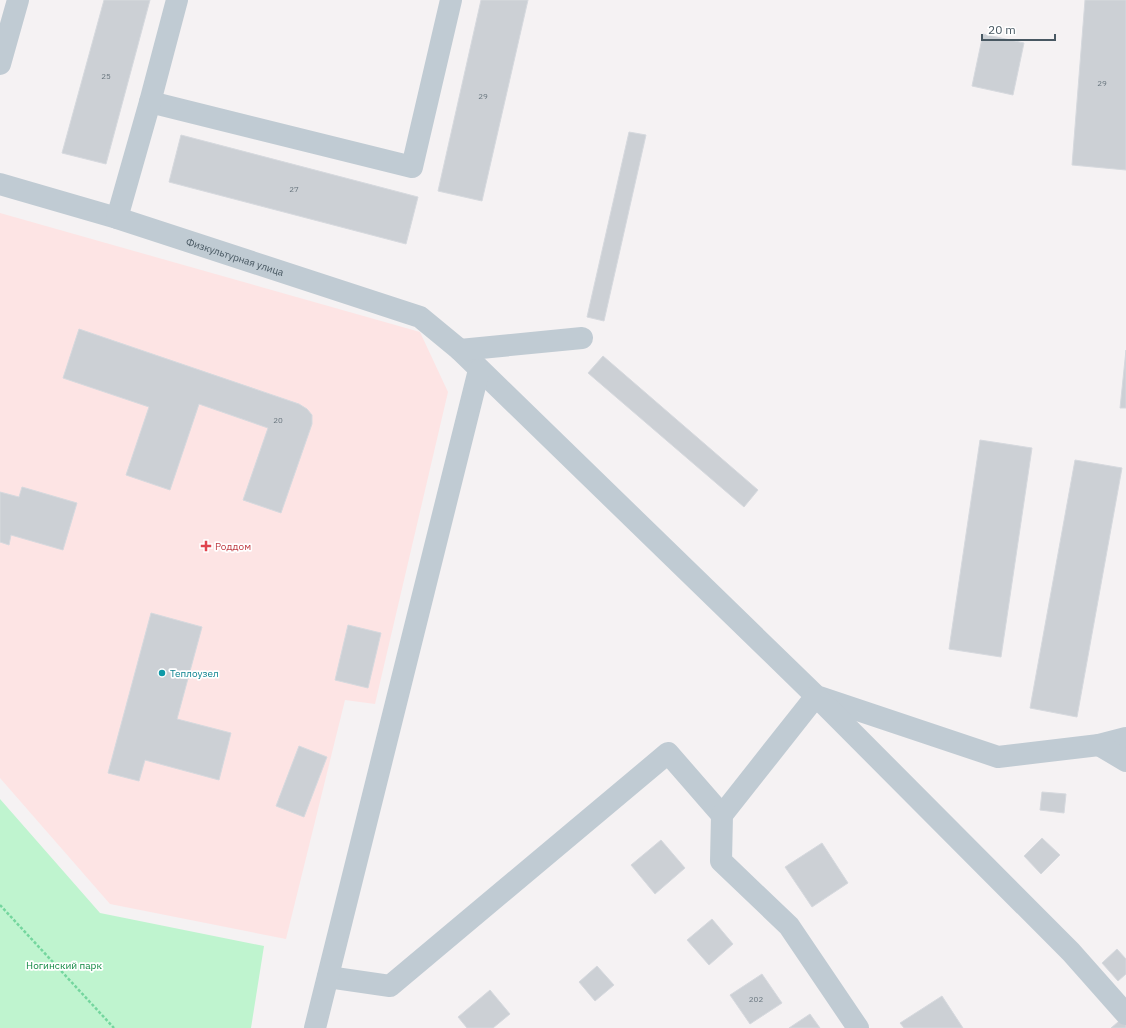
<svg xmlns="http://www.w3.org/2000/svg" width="1126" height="1028" font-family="'IBM Plex Sans',sans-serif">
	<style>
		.medical { fill: #fde4e4 }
		.green { fill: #bff4cf }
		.building { fill: #ccd0d5; stroke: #d6d9de }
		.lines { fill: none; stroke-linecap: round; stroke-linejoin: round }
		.path { stroke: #74d69e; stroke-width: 2.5; stroke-dasharray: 3 2; stroke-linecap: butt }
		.minor { stroke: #c0cbd3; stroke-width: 22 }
		.health-dot { fill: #e0444e; stroke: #fff; stroke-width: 1.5 }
		.culture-dot { fill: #0f9aa8; stroke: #fff; stroke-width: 1.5 }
		.labels { text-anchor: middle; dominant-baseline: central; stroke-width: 3.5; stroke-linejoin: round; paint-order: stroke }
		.number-label { font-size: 8px; fill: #69767f }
		.street-label { font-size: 10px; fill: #485862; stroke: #fff }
		.health-label { font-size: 10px; fill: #be3a42; stroke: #fff; text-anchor: start }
		.culture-label { font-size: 10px; fill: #0d838f; stroke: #fff; text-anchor: start }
		.park-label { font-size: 10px; fill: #0f8741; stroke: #fff }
	</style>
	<rect width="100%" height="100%" fill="#f5f2f3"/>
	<path class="medical" d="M0,213L420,332L448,392L375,704L345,700L286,939L110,904L0,778Z"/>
	<path class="green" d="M0,799L100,913L264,946L251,1028H0Z"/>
	<path class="building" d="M104,0H150L106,164L62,153Z
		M481,0H528L482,201L438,191Z
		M1085,0H1126V170L1072,165Z
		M983,34L1024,43L1013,95L972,86Z
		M629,132L646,135L604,321L587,317Z
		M181,135L418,197L406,244L169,182Z
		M79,329L299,404L307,409L312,415V424L281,513L243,500L268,428L199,404L170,490L126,475L149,407L63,378Z
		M1126,350V408H1120Z
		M603,356L758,490L744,507L588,373Z
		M980,440L1032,448L1001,657L949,649Z
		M1075,460L1122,468L1077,717L1030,708Z
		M22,487L77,503L63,550L11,535L9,545L0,542V492L19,497Z
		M151,613L202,627L177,719L231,733L219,780L145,760L139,781L108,773Z
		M348,625L381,633L368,688L335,680Z
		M299,746L327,757L304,817L276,806Z
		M1042,792L1066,794L1064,813L1040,810Z
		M1042,838L1060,855L1041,874L1024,856Z
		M661,840L685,868L655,894L631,865Z
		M822,843L848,883L812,907L785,867Z
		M712,919L733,944L709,965L687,940Z
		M1117,949L1126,959V974L1118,981L1102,963Z
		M597,966L614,985L595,1001L579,982Z
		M762,974L782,1003L750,1024L730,995Z
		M490,990L510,1014L493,1028H467L458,1017Z
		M942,996L963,1028H904L900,1023Z
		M810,1014L820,1028H789Z
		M1125,1016L1126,1017V1028H1111Z"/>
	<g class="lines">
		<path class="path" d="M0,905L114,1028"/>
		<g class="minor">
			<path d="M0,64L18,0"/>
			<path d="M150,102L412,167L451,0"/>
			<path id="s1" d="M0,184L117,218L420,317L460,350L816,696L998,757L1099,745L1126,738"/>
			<path d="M117,218L150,102L177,0"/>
			<path d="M460,350L582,338"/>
			<path d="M1099,745L1126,761"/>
			<path d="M328,977L390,986L668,753L722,815"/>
			<path d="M315,1028L479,370"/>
			<path d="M858,1028L789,926L721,861L722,815L816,696L1071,952L1126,1014"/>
		</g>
	</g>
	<path class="health-dot" d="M204 540h4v4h4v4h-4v4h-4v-4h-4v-4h4z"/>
	<circle class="culture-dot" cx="162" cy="673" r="4"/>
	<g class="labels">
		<g class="number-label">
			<text x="106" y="76">25</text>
			<text x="1102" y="83">29</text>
			<text x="483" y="96">29</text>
			<text x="294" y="189">27</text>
			<text x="278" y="420">20</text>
			<text x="756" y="999">202</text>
		</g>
		<g class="street-label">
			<text stroke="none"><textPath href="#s1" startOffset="246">Физкультурная улица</textPath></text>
		</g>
		<g class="health-label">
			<text x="215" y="546">Роддом</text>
		</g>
		<g class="culture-label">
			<text x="170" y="673">Теплоузел</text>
		</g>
		<g class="park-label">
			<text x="64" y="965">Ногинский парк</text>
		</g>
	</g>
	<path d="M982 34v6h73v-6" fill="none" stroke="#485862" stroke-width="2"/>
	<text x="988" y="34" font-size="12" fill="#485862" stroke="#ffffff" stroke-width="3" paint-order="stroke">20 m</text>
</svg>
